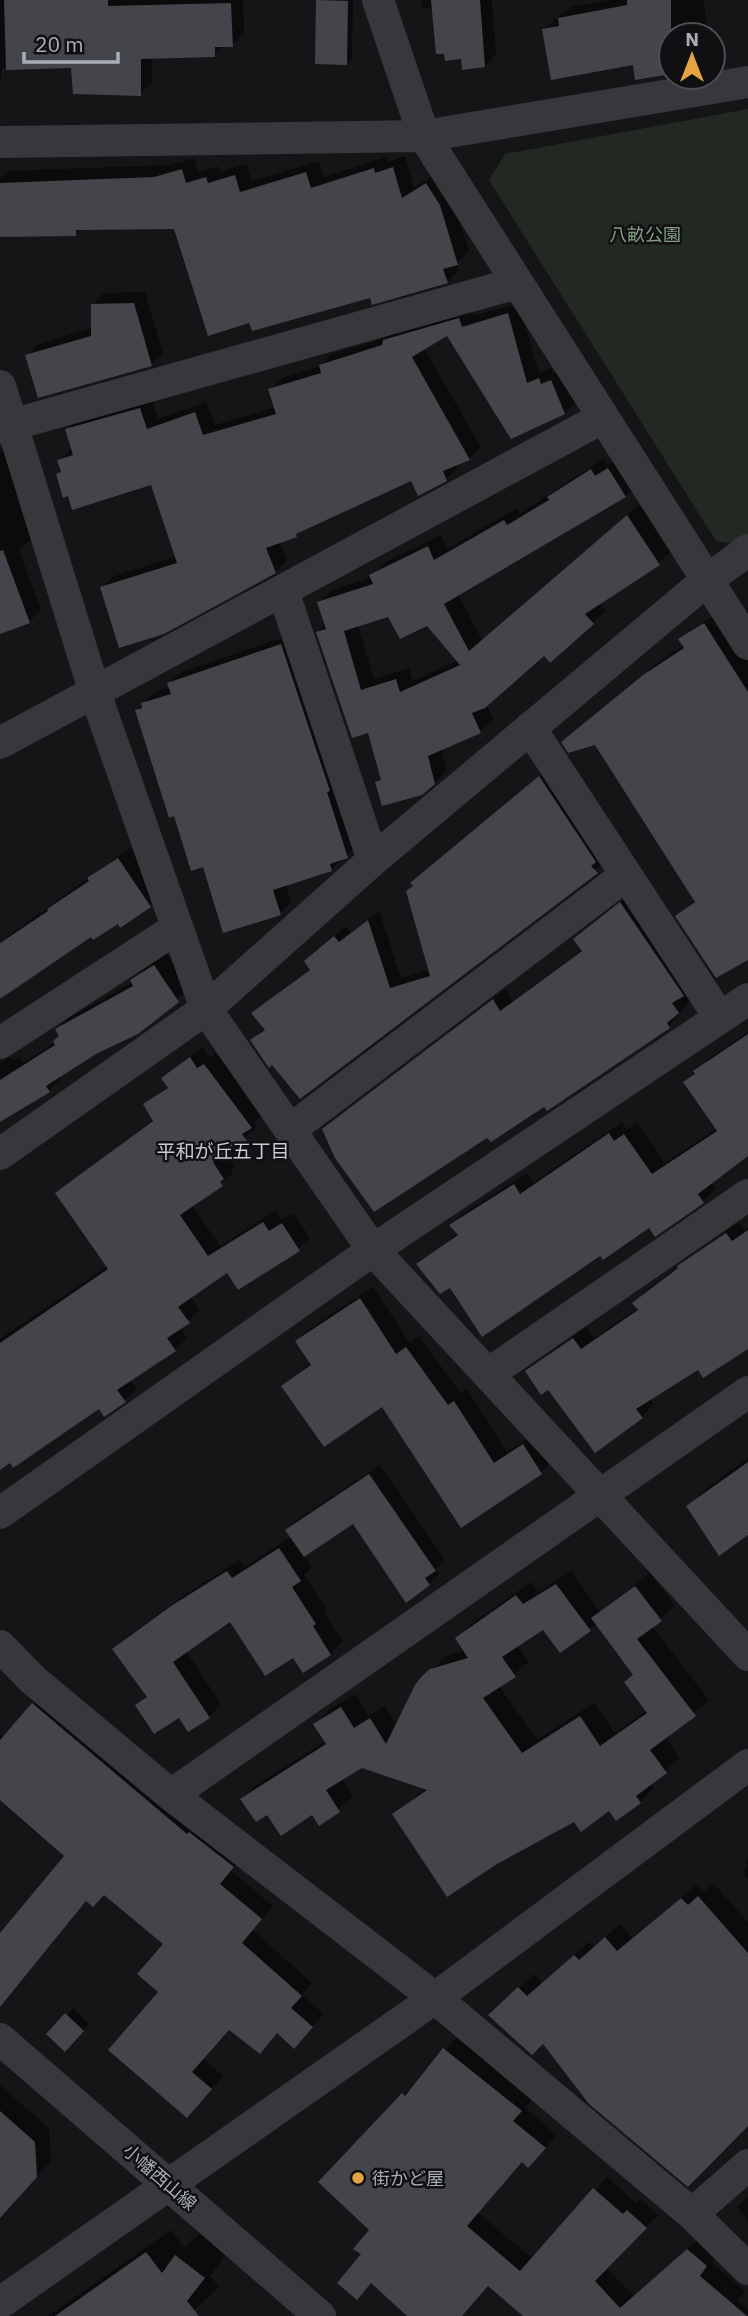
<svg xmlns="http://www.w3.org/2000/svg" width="748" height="2316" font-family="'IBM Plex Sans','Noto Sans JP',sans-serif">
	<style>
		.green { fill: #222922 }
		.shadow { fill: #0007; fill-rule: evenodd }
		.building { fill: #44454a; fill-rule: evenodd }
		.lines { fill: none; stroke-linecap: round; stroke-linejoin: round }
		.minor { stroke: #37383c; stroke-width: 32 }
		.poi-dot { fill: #e3a441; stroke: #101012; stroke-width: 2.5 }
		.labels { text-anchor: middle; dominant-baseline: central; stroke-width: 5; stroke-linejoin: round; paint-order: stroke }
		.park-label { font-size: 18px; fill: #819f81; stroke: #101012 }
		.street-label { font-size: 18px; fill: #a8adb6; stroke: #101012 }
		.poi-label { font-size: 18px; fill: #a8adb6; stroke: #101012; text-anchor: start }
		.neighbourhood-label { font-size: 19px; fill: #c9ccd2; stroke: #101012 }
	</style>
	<rect width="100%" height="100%" fill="#151517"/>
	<path class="green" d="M748,109V534L734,544L716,541L489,180L505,154Z"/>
	<path class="shadow" d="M0,0H243L244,33L232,45H224L215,55L152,57V82L140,94L72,66L2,68L0,85Z
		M353,0L352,58L346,64L317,1Z
		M421,0H492L496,54L485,66L462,58L433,7L422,9Z
		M609,0H703L709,35H671V73L635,63L544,29L571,7Z
		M405,156L414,188L439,172L451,193L469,251L457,263L459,270L447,282L250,321L175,227L80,229L75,234L0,235V179L7,171L168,165L194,158L198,172L218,166L220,172L247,164L252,181L319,161L323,177L386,157L387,162Z
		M145,292L163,353L151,365L27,356L39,344L92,328V305L104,293Z
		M519,303L539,373L551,368L553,374L563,370L576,402L564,413L448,334L424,348L481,447L469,459L456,464L457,468L446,479L412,478L279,542L287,560L275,572L102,587L114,576L177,556L152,483L69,494L58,474L62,470L59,460L73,448L67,429L78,418L151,397L158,419L206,402L215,425L276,407L270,390L282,378L321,366L332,354L388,337L396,329L470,308L473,316Z
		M7,450L36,536L19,550L41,609L29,622L0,632V452Z
		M621,457L637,484L625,496L458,594L482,640L640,504L671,551L659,563L599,603L606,611L550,661L545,654L486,704L493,719L480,732L441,749L447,770L434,783H377L382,777L369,731L318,633L326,624L319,603L332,590L372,577L384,563L441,535L447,549L517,508L520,514L604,458L608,465ZM389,615L427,624L459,660L413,681L409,668L374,679L358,625Z
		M716,613L748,662V958L677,916L696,899L596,743L576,730L657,663L684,645L681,640Z
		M293,634L358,845L331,869L286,884L291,902L280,913L204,865L175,814L137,710L154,692L170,687L169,683L181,672Z
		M551,767L607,861L301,1097L252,1040L265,1027L253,1013L311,968L306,961L346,926L351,933L379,911L401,978L430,969L415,885L424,872Z
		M131,847L162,893L149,906L91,935L6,993L0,1001V942Z
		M633,892L695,983L685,993L690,1000L669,1026L548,1109L545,1104L488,1135L324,1129L505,989L513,1001L583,949L575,939Z
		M167,954L190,988L137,1032L95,1053L60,1076L61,1078L49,1091L0,1122V1063L11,1057L13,1060L20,1057L23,1063L56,1042L61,1035L57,1029L70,1017L133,982L144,968Z
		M748,1032V1154L711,1182L716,1189L703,1201L656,1234L649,1226L600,1253L450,1286L419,1264L458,1233L452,1225L464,1213L527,1173L533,1183L622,1122L627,1130L637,1123L665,1163L717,1128L686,1083L708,1059Z
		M202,1047L210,1058L216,1053L263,1115L254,1123L257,1128L225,1152L235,1167L231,1170L233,1173L192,1205L220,1246L275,1211L281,1220L294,1213L310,1238L298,1249L228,1271L190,1297L200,1310L180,1328L187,1338L175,1350L130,1380L136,1389L124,1401L99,1407L0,1468V1339L108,1266L58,1193L154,1119L145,1105L168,1086L163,1079Z
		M739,1222L745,1230L748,1228V1347L698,1367L649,1398L654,1404L642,1417L596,1450L549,1387L527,1371L586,1327L594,1338L638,1308L634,1303L646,1291Z
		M373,1287L410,1343L419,1336L461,1394L467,1389L507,1452L536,1433L554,1460L541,1472L462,1525L383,1404L283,1386L311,1363L297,1341L309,1329Z
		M748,1458V1533L688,1507L706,1489Z
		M380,1465L445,1560L436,1569L439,1574L429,1584L406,1600L353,1521L304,1555L312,1567L304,1575L327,1610L324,1613L343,1641L330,1654L304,1671L294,1656L230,1619L186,1651L221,1704L209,1717L179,1716L138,1705L148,1695L115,1649L127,1637L186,1594L240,1560L245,1567L292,1536L288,1530L297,1520Z
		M571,1571L600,1612L650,1573L675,1606L652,1626L709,1700L665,1737L680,1758L651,1783L654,1788L640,1802L574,1820L394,1814L426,1788L361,1766L342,1779L353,1797L320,1824L312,1813H267L242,1799L256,1785L326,1741L315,1725L329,1710L355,1694L369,1716L385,1706L397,1725L416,1686L446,1656L465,1650L457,1638L471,1624L531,1582L538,1592ZM597,1623L634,1674L626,1682L647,1710L615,1733L594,1703L537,1740L499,1686L529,1662L517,1645L543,1627L589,1630Z
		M45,1692L245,1854L231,1871L273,1906L253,1930L312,1983L302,1995L324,2014L306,2034L230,2028L203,2059L223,2076L187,2116L160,1992L165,1944L105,1893L87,1900L17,1986L0,1993V1936L66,1856L0,1797V1734L4,1738Z
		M748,1859V1879L742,1872L748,1866L745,1863Z
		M713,1883L748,1922V2124L543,2042L504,2001L534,1974L542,1983L589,1942L594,1947L620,1924L632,1938L696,1885L703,1892Z
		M73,2008L89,2024L65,2049L49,2034Z
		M457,2037L533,2098L525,2108L557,2135L541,2153L523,2161L478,2213L533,2259L607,2177L636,2203L640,2199L658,2215L606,2268L634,2296L700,2238L718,2253L711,2262L745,2291L737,2300L748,2310V2316H526L489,2285L462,2316H410L372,2282L357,2297L363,2254L403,2095L417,2083Z
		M0,2085L49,2128L51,2161L0,2217Z
		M748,2196V2220L737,2207Z
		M171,2230L185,2248L200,2233L227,2253L210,2276L219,2287L188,2316H48Z"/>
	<path class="building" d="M4,0H108V6L231,3L233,47H215V57L141,59V96L73,94L71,68L6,70Z
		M316,0L348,1L347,65L315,64Z
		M431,0H480L485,67L462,70L461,59L445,61L444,54H436Z
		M627,0H671V74L635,80L633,65L551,80L542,29L559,26L558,18L627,5Z
		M393,167L402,198L426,183L440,205L458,265L443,269L448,283L372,305L370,298L252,331L249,323L208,336L174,229L76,230V236L0,237V183L154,177L182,169L186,183L206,177L208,183L235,175L240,192L306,172L311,188L374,168L375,173Z
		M134,303L152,366L38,398L25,355L91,336V304Z
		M508,313L527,383L539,378L541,384L551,380L565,414L511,439L447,336L412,357L470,460L443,471L447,481L418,496L411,481L296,534L297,537L266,548L276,573L164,634L119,648L100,587L177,563L151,485L72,510L68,496L63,498L56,474L61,472L57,460L73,455L65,429L140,408L147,429L195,412L203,435L276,414L268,389L321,373L319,365L382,345L383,340L459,318L462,327Z
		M608,468L626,497L444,604L469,651L627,515L660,565L585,614L594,624L550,663L544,656L485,708L472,713L481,733L428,756L435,784L422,795L382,806L375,782L381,780L368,733L352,738L316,632L326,629L317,602L373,584L369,575L428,546L434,560L504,520L507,525L549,500L547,497L591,469L595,476ZM388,617L400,639L427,626L460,665L400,692L396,679L361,690L344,631Z
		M3,550L30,623L0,634V551Z
		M704,623L748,692V960L716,978L675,916L695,902L595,745L568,753L561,742L643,675L684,648L678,639Z
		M281,644L330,791L327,792L348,858L330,864L332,871L273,890L281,915L223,933L203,867L191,871L174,816L169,818L135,710L142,708L141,703L171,694L167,683Z
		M539,776L596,862L591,866L598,873L300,1099L272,1065L269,1068L250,1040L265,1030L251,1013L310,970L304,961L334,936L339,942L368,920L390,988L430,976L406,891L413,886L410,883Z
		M118,858L151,907L120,928L118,924L93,940L91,937L0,999V943L48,911L47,909L89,881L87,878Z
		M620,902L684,996L672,1003L679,1013L667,1023L670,1028L547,1111L544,1107L491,1142L487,1138L374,1212L335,1158L322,1129L493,999L500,1011L582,951L573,939Z
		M154,965L179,1002L138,1034L96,1054L46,1086L50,1092L0,1122V1080L55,1045L53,1041L59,1036L55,1029L133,986L130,980Z
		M748,1034V1156L698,1194L704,1203L655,1237L649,1228L603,1260L600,1256L482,1337L450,1288L440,1294L416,1264L458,1235L449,1225L514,1184L520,1194L609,1133L614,1141L624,1134L652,1174L717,1131L683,1082L695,1074L693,1071Z
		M190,1057L197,1068L204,1064L252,1128L242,1134L247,1141L213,1162L224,1179L220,1182L223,1186L180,1215L208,1256L263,1222L269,1231L282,1223L300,1251L238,1290L227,1273L178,1307L190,1323L167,1338L176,1351L117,1390L126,1402L104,1417L99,1409L13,1468L10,1463L0,1470V1343L108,1269L55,1193L153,1121L143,1104L168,1088L161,1078Z
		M748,1230V1349L703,1378L698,1370L636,1409L643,1418L595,1453L548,1390L541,1395L525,1371L573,1338L581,1349L638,1310L632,1303L678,1268L677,1266L726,1233L732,1241Z
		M360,1298L396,1354L406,1347L448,1405L454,1401L494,1463L523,1444L542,1474L461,1528L382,1407L324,1447L281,1386L311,1365L295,1341Z
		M748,1462V1535L719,1556L686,1506Z
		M369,1474L436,1571L425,1578L430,1585L406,1603L353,1524L304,1557L285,1530Z
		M279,1548L301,1581L292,1587L316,1624L313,1626L331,1655L303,1673L293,1658L265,1676L230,1622L173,1662L210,1718L188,1732L179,1718L154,1734L135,1705L147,1697L112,1649L171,1606L227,1571L232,1578Z
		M556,1584L591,1631L560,1653L543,1630L502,1657L516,1677L483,1698L522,1753L580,1716L600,1746L647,1713L624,1682L633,1675L591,1618L635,1586L662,1621L637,1639L696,1716L650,1750L667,1773L636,1796L641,1803L616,1821L609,1811L581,1832L574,1822L497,1864L447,1897L392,1814L427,1790L362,1768L326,1790L340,1812L319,1826L312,1815L281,1836L267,1815L256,1822L240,1799L326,1744L313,1724L341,1707L354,1728L370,1718L386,1744L415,1685L422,1676L430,1669L468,1658L455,1638L516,1595L523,1604Z
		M32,1703L187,1834L189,1832L234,1867L220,1884L262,1919L242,1943L302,1996L291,2008L313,2027L294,2049L277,2033L260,2054L229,2030L192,2072L212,2089L187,2118L108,2050L158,1992L137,1974L163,1944L104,1895L93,1907L86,1901L0,2007V1933L64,1856L0,1800V1740Z
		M698,1896L748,1953V2126L688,2187L589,2104L543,2044L532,2055L488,2015L518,1987L527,1996L574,1955L579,1960L605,1937L617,1951L681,1898L688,1905Z
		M65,2013L84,2031L65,2052L46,2034Z
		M443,2048L522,2111L513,2121L546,2148L528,2168L522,2162L467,2226L520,2271L593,2188L623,2214L627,2210L647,2228L595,2281L620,2308L687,2249L707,2266L700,2276L747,2316H523L488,2286L462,2316H407L371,2283L357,2300L337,2283L361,2254L353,2249L369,2230L318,2182L402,2093L405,2096Z
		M0,2111L35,2142L37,2177L0,2218Z
		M146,2252L162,2273L175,2255L205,2278L187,2301L199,2316H55Z"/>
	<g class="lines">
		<path class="minor" d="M378,0L424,136L748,644
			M0,142L424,136L748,82
			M0,386L95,693L206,1009L373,1250L748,1655
			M0,428L517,283
			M283,591L373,860
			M530,728L720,1018
			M0,743L602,418
			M0,1043L177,928
			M290,1130L626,875
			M0,1154L206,1009L373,860L706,581L748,550
			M488,1374L748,1195
			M0,1513L373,1250L748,999
			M0,1646L32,1679L171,1795L435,1998L692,2214L748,2269
			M171,1795L748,1392
			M0,2039L320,2316
			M692,2214L748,2165
			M0,2303L435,1998L748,1765"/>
	</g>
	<circle class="poi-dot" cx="358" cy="2178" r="7"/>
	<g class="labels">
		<g class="park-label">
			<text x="645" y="234">八畝公園</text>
		</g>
		<g class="street-label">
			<text transform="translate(160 2177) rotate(41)">小幡西山線</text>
		</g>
		<g class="poi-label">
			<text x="372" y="2178">街かど屋</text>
		</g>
		<g class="neighbourhood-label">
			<text x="223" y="1151">平和が丘五丁目</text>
		</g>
	</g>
	<g transform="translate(692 56)"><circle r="33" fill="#101012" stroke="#4d4f54" stroke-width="2"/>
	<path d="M0-5L12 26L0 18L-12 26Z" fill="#e3a441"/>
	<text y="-10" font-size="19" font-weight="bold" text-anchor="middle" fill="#a8adb6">N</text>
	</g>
	<path d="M24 52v10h94v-10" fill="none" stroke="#a8adb6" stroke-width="3.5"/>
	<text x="35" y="52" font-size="21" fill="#a8adb6" stroke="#101012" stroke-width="5" paint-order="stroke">20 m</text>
</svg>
